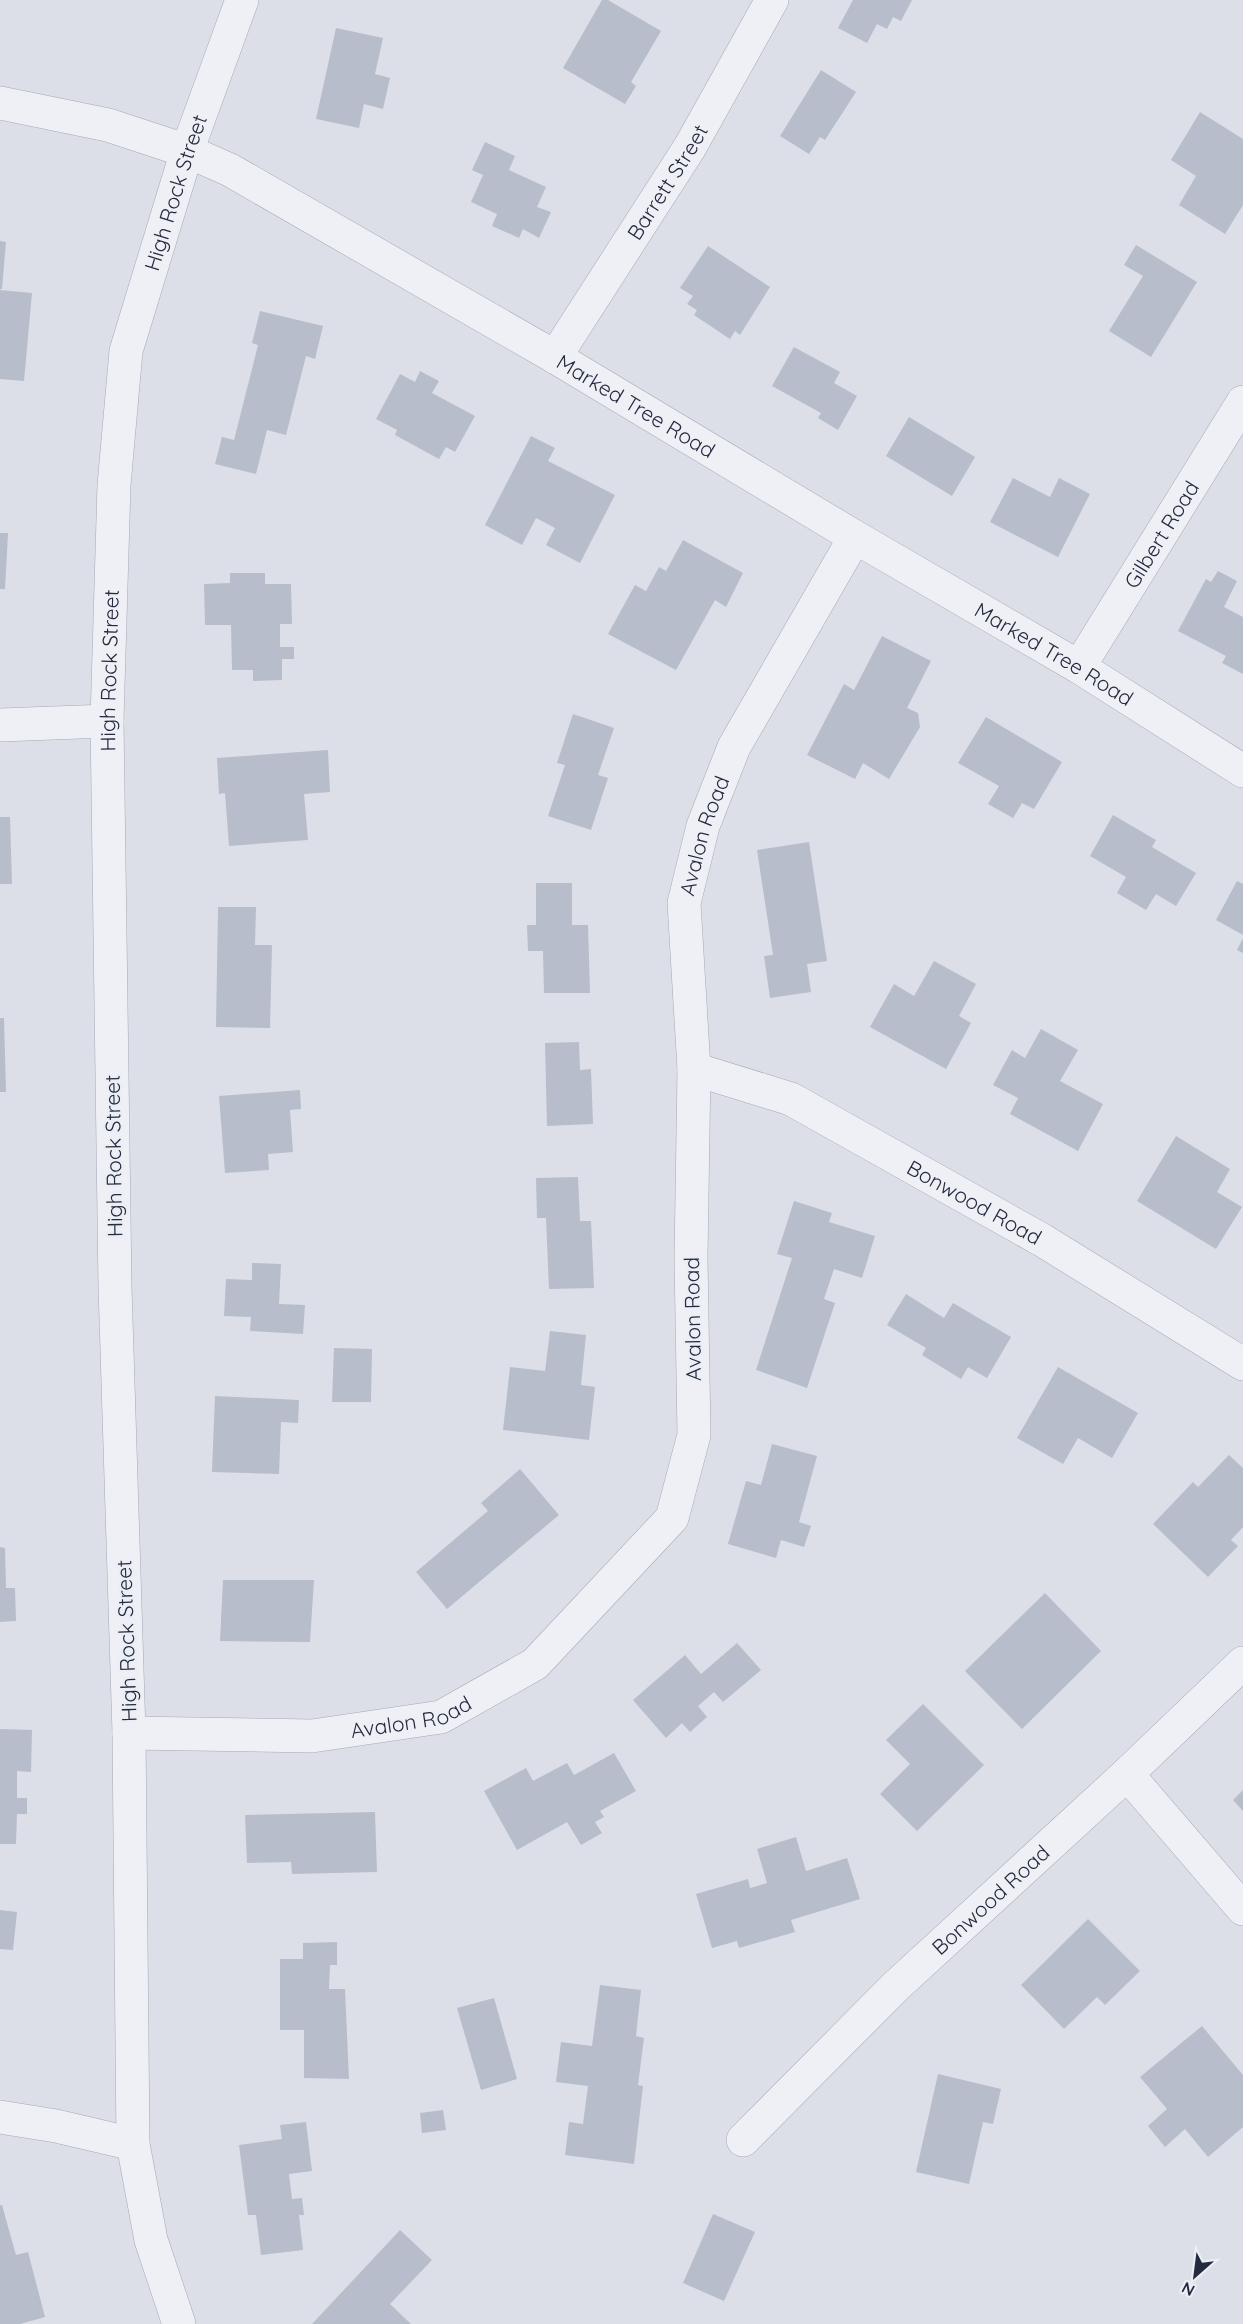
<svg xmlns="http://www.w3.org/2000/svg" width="1243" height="2324" font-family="Quicksand,sans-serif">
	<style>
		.building { fill: #b8bdcb }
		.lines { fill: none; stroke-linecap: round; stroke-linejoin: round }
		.minor-casing { stroke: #a5a9b5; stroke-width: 34 }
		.minor { stroke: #eff0f6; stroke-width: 33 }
		.labels { text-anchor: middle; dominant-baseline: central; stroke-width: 5; stroke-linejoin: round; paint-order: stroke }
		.street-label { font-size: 21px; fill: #242a3f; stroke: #ebeef5 }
	</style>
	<rect width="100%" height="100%" fill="#dcdfe8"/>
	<path class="building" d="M602,0H608L661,31L631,82L636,86L625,104L563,68Z
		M853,0H912L901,21L893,17L887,29L877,24L867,43L838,28Z
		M336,28L383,38L375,74L390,78L383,109L364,104L359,128L316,119Z
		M821,70L856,92L825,140L820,137L809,154L780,136Z
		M1200,112L1243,139V205L1225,234L1179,205L1196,176L1171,160Z
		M485,142L515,156L509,170L546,187L537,207L551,212L539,238L523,229L519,238L492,226L497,214L471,202L483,175L472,170Z
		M0,241L6,242L2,289H0Z
		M1136,245L1197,282L1151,357L1109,331L1143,276L1124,265Z
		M708,246L770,287L740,335L735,331L730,339L694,315L697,310L687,304L693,296L680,288Z
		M0,290L32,293L24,381L0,379Z
		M260,311L323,326L315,359L306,356L286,435L267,430L256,474L215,464L222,437L234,440L258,345L252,343Z
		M794,347L840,372L834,383L857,396L838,430L818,418L821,413L772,386Z
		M420,371L439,381L432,393L475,416L455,452L446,447L439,459L395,435L397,430L376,419L400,374L415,382Z
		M909,417L975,457L952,496L886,456Z
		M531,436L555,448L548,461L615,495L580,563L546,545L555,528L536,518L522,545L485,525Z
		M1013,478L1050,497L1059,478L1090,494L1058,557L990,522Z
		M0,533H8L5,589H0Z
		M683,540L743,573L726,607L715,600L676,670L608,634L635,585L646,591L659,567L666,571Z
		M1218,571L1237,581L1224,607L1243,617V674L1222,663L1226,656L1178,631L1206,579L1211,582Z
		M230,573H265V584H291L292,624H280V647H294V659H282V680L253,681V670H232L231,625H205L204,584L230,583Z
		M882,636L931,661L907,708L918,713L920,727L889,779L863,763L855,779L807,755L844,684L854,690Z
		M573,714L614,728L598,775L608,778L591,830L548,816L565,765L557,763Z
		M986,717L1062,762L1034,809L1022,803L1013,818L988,804L999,786L958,763Z
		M328,750L330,792L304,794L308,840L229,846L225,793L219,794L217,758Z
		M1113,815L1156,840L1152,847L1196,873L1176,906L1156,894L1146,910L1117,893L1126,877L1090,856Z
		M0,817H10L12,884H0Z
		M809,842L827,961L807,964L811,992L770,998L764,956L773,955L757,850Z
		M1237,881L1243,884V935L1216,920Z
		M536,883H572V925H588L590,993H544L543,951H528L527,925H536Z
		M218,907H256L255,945H272L270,1028L216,1027Z
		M1243,938V953L1237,950Z
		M934,961L976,984L959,1016L971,1023L946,1069L870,1027L894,984L914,996Z
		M0,1018H4L6,1092H0Z
		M1041,1029L1078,1050L1060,1081L1103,1104L1078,1151L1010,1114L1018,1098L993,1085L1012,1050L1025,1058Z
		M579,1042L580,1070L591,1069L593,1124L547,1126L545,1043Z
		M300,1090L301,1109L290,1110L293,1152L268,1154L269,1170L225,1173L219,1096Z
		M1176,1136L1230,1169L1217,1192L1242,1207L1216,1249L1137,1201Z
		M578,1177L580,1221H591L594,1288L549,1289L546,1218H537L536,1178Z
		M794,1201L832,1213L829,1222L875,1236L862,1278L834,1269L824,1299L835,1303L807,1388L756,1370L792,1258L777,1254Z
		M252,1263L281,1264L279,1304L305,1305L303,1334L250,1331L251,1317L224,1316L226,1279L252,1280Z
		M906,1294L944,1318L953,1303L1011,1337L987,1378L968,1367L961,1379L922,1355L926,1348L887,1325Z
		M550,1331L586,1335L581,1385L595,1387L589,1440L503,1430L510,1367L545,1371Z
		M334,1348L372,1349L371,1402H332Z
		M1058,1367L1138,1413L1112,1458L1078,1438L1063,1464L1017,1438Z
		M215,1396L299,1400L298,1423L281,1422L279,1474L212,1472Z
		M772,1444L817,1456L799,1522L811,1526L804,1547L781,1540L776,1558L728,1544L746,1481L761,1485Z
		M1229,1455L1243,1468V1527L1231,1540L1238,1546L1208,1577L1153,1524L1193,1482L1198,1487Z
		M520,1469L559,1515L447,1609L416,1572L488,1511L481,1503Z
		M0,1547L5,1548L6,1588H15L16,1621L0,1622Z
		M223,1580H314L310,1642L220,1641Z
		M1045,1593L1101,1651L1022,1729L965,1671Z
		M737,1643L761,1670L723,1702L714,1692L698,1706L707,1717L690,1732L682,1723L666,1738L633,1700L685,1655L701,1674Z
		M923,1704L984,1765L917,1831L880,1794L910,1764L886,1740Z
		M0,1729L32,1730L31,1772L17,1771V1798H27V1814H17L16,1844H0Z
		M614,1753L636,1791L600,1811L604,1817L595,1822L602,1833L581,1845L567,1822L517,1850L484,1791L526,1768L533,1781L567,1763L574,1775Z
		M1243,1790V1811L1233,1800Z
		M375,1812L377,1872L292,1874L291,1862L247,1863L245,1815Z
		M796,1837L806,1871L847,1858L860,1899L791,1920L795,1932L739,1948L737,1941L712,1948L696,1894L748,1879L750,1888L767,1883L757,1849Z
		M0,1910L17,1912L13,1950L0,1949Z
		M1088,1919L1140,1971L1105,2005L1097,1997L1064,2029L1021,1985Z
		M337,1942V1965H330L329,1989H345L349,2079L304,2078V2030H280V1959H303V1943Z
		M600,1985L641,1990L636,2036L644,2038L638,2085L643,2086L634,2164L565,2155L569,2122L583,2124L588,2086L556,2082L561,2042L592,2046Z
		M494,1998L517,2079L481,2090L457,2008Z
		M1202,2026L1243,2075V2127L1208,2157L1185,2129L1165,2147L1148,2126L1167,2109L1140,2077Z
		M938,2074L1001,2089L993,2124L983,2122L969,2184L916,2172Z
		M443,2110L446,2130L422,2133L420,2113Z
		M306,2122L312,2171L289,2174L292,2199L302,2198L304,2215H299L303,2250L261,2255L256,2215H248L239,2145L282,2139L280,2125Z
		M0,2205H2L16,2255L28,2252L45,2317L20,2324H0Z
		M713,2214L755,2232L724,2301L683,2283Z
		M400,2230L432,2260L390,2304L411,2324H312Z"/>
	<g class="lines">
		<g class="minor-casing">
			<g id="minor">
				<path id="s1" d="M0,103L108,125L187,151L230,170L555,357L855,537L1079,667L1243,771"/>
				<path id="s2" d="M555,357L690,147L772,0"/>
				<path id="s3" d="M1079,667L1243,402"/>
				<path d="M0,725L107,721"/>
				<path id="s4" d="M694,1069L791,1099L1042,1240L1243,1364"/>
				<path id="s5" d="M129,1733L312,1736L441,1717L535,1664L672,1518L694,1435L691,1258L694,1069L684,903L703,826L734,747L855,537"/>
				<path d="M1127,1774L1243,1909"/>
				<path d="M0,2117L56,2126L133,2144"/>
				<path id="s6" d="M743,2140L895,1987L1127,1774L1243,1663"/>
				<path id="s7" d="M179,2324L151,2240L133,2144L129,1733L115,1287L107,721L114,485L126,351L187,151L242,0"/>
			</g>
		</g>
		<use href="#minor" class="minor"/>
	</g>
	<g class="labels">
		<g class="street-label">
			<text stroke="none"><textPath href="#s2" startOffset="208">Barrett Street</textPath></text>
			<text stroke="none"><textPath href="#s7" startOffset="2146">High Rock Street</textPath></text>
			<text stroke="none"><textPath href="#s1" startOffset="710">Marked Tree Road</textPath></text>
			<text stroke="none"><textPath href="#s3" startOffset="156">Gilbert Road</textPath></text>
			<text stroke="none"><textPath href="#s1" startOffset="1196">Marked Tree Road</textPath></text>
			<text stroke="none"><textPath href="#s7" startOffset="1660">High Rock Street</textPath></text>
			<text stroke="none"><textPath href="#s5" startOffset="1310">Avalon Road</textPath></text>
			<text transform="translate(113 1156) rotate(-91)">High Rock Street</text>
			<text stroke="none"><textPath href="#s4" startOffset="312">Bonwood Road</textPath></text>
			<text transform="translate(692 1319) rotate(-91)">Avalon Road</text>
			<text transform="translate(126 1641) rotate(-92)">High Rock Street</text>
			<text stroke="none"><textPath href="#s5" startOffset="284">Avalon Road</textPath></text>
			<text stroke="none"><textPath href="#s6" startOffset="345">Bonwood Road</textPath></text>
		</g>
	</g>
	<g transform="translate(1195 2276) rotate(208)" stroke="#ebeef5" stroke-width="4.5" paint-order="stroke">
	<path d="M0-4.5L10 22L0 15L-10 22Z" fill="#242a3f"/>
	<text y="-9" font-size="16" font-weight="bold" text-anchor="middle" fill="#242a3f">N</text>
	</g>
</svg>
